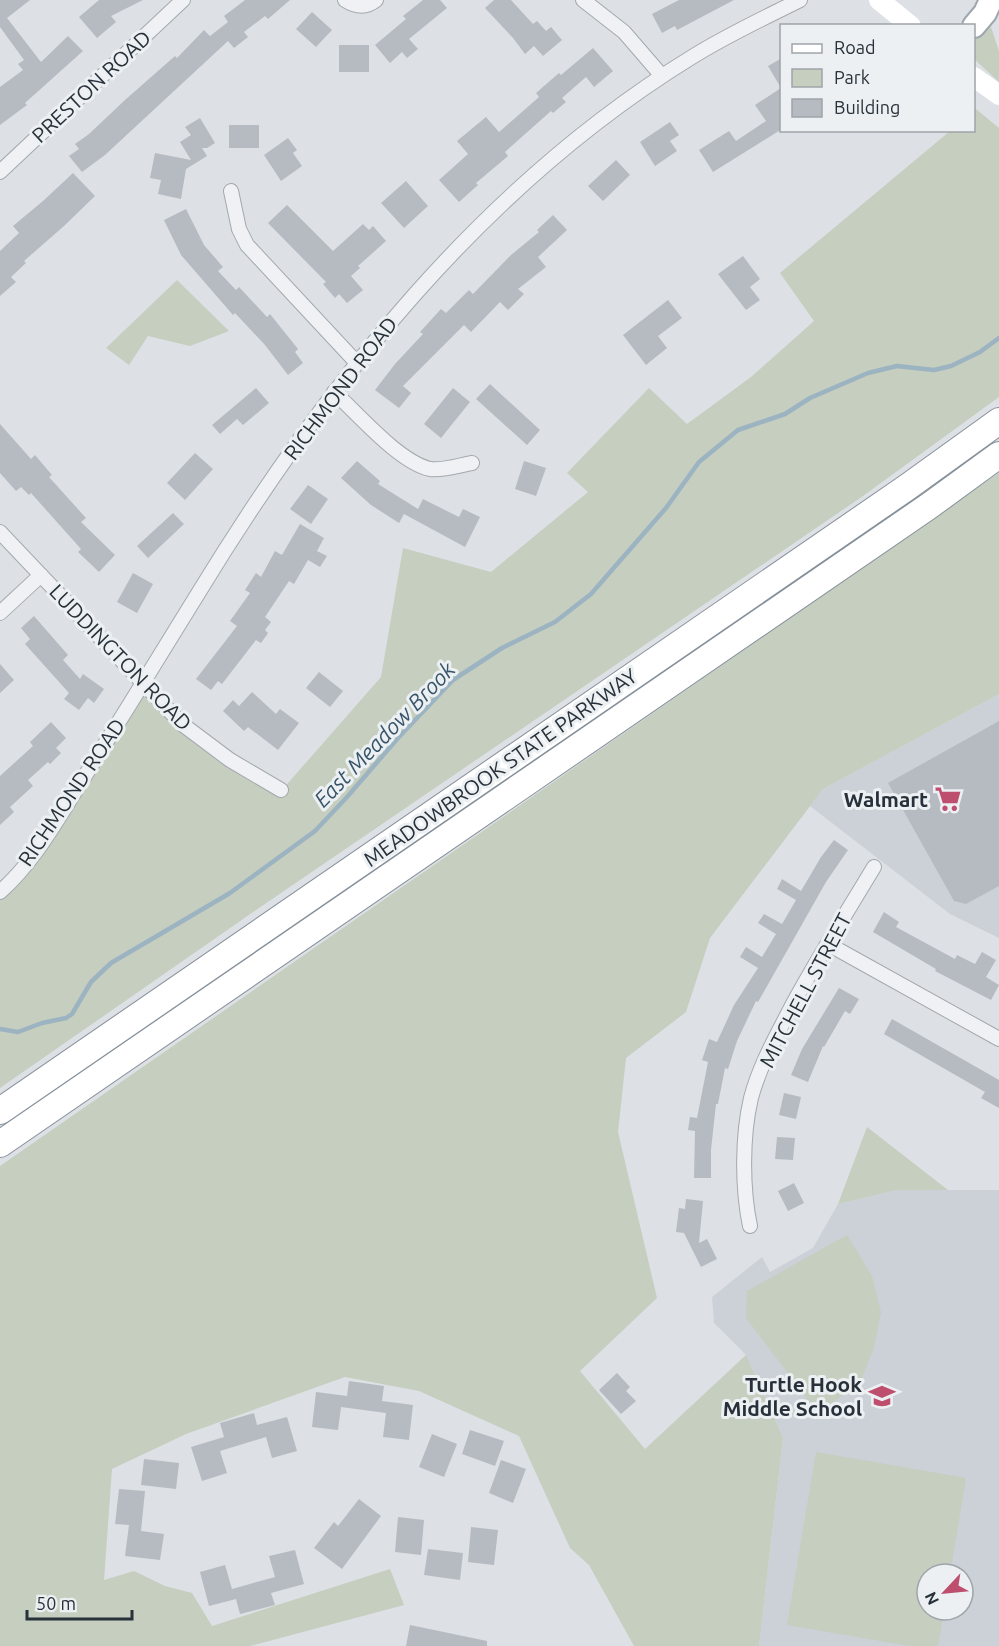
<svg xmlns="http://www.w3.org/2000/svg" width="999" height="1646" font-family="Ubuntu,sans-serif">
	<style>
		.built { fill: #cbd1d6; fill-rule: evenodd }
		.green { fill: #c5cebf }
		.lines { fill: none; stroke-linecap: round; stroke-linejoin: round }
		.stream { stroke: #9cb3c2; stroke-width: 4.5 }
		.building { fill: #b5bbc1 }
		.minor-casing { stroke: #a3a9ae; stroke-width: 16 }
		.primary-casing { stroke: #9ea7af; stroke-width: 26 }
		.motorway-casing { stroke: #86909a; stroke-width: 28 }
		.minor { stroke: #eff1f4; stroke-width: 14 }
		.secondary { stroke: #fff; stroke-width: 20 }
		.primary { stroke: #fff; stroke-width: 22 }
		.motorway { stroke: #fff; stroke-width: 26 }
		.labels { text-anchor: middle; dominant-baseline: central; stroke-width: 6; stroke-linejoin: round; paint-order: stroke }
		.street-label { font-size: 21px; fill: #28313a; stroke: #ecf0f3 }
		.poi-label { font-size: 21px; font-weight: bold; fill: #28313a; stroke: #ecf0f3; text-anchor: end }
		.water-label { font-size: 22px; font-style: italic; fill: #375469; stroke: #ecf0f3 }
	</style>
	<rect width="100%" height="100%" fill="#dde1e5"/>
	<path class="built" d="M999,694V938L950,914L810,806L823,789Z
		M897,1190H999V1646H759L783,1438L746,1355L714,1323L712,1297L762,1257L770,1272L813,1248L838,1204ZM927,1574H963V1610H927Z"/>
	<path class="green" d="M991,27L999,51V82L974,59V40Z
		M976,109L999,128V397L863,496L259,908L0,1088V892L5,887L143,684L182,724L282,790L381,677L403,548L491,572L588,492L567,473L649,388L687,424L751,377L814,321L780,273L950,131L974,130V111Z
		M177,280L229,331L190,346L148,336L129,365L106,348Z
		M999,473V694L823,789L710,938L686,1012L626,1058L618,1132L657,1298L580,1371L645,1449L746,1355L783,1438L759,1646H634L589,1565L570,1548L519,1436L419,1391L345,1377L186,1434L112,1469L104,1580L134,1571L165,1586L192,1593L212,1626L390,1569L404,1605L250,1646H0V1166Z
		M867,1127L948,1190H897L838,1204Z
		M847,1235L872,1276L881,1312L874,1347L860,1383L818,1413L746,1318L747,1291Z
		M816,1452L966,1478L950,1574H927V1610H944L938,1646H909L787,1625Z"/>
	<g class="lines">
		<path class="stream" d="M0,1029L18,1032L42,1023L66,1018L72,1014L91,982L111,963L230,893L315,831L347,797L398,738L453,680L502,648L555,622L591,594L666,508L699,462L738,430L785,414L810,398L868,373L897,366L934,370L951,366L980,352L999,338"/>
	</g>
	<path class="building" d="M0,0H30L7,18L41,62L68,36L83,51L25,103L27,105L0,125V87L23,70L18,64L24,60L0,27Z
		M99,0H143L111,16L116,22L97,38L79,17Z
		M245,0H290L268,19L265,16L244,32L248,37L234,48L228,41L105,155L82,172L69,156L79,149L75,144L89,134L125,100L175,56L177,58L204,30L210,36L228,22L224,16Z
		M423,0H440L447,8L409,39L418,49L407,58L402,52L390,63L375,45L406,19L403,16Z
		M494,0H511L533,24L537,21L546,31L551,27L562,40L543,56L534,46L525,54L513,38L485,8Z
		M679,0H734L677,30L675,26L662,33L652,14Z
		M312,12L332,30L316,47L296,29Z
		M339,45H369V72H339Z
		M593,48L613,71L594,87L586,77L562,98L566,102L553,113L551,111L505,152L508,156L476,183L478,185L459,202L439,180L468,154L457,141L486,117L499,132L539,97L536,93L559,73L561,75Z
		M782,58V129L713,172L699,150L729,131L736,141L766,121L755,105L781,88L768,66Z
		M200,118L215,143L207,148H202L207,156L186,169L181,199L158,194L161,180L150,178L155,153L191,160L180,142L191,135L185,127Z
		M670,122L679,135L670,141L677,151L655,166L640,142Z
		M229,125H259V148H229Z
		M288,138L297,150L293,153L302,166L281,181L264,155Z
		M616,160L630,175L603,201L588,186Z
		M73,173L95,196L64,226L24,261L26,263L11,277L16,282L0,296V251L19,233L13,226L43,201Z
		M406,181L428,206L404,228L381,203Z
		M287,205L333,251L363,224L369,230L373,226L386,241L358,266L360,268L351,276L363,290L347,303L339,294L335,298L323,284L326,282L268,223Z
		M186,209L204,245L223,267L218,271L236,290L239,287L267,317L270,314L298,349L295,352L303,363L288,375L265,345L235,313L233,315L181,255L164,220Z
		M553,215L567,230L538,257L546,267L518,289L524,294L508,310L500,302L471,332L464,325L403,386L411,393L399,408L375,390L395,364L423,334L420,332L441,309L446,313L469,290L473,294L511,255L539,232L537,230Z
		M743,256L760,279L750,287L760,300L746,310L718,274Z
		M668,300L682,318L658,336L667,348L646,365L623,335Z
		M490,384L540,430L527,445L476,399Z
		M256,388L269,403L243,425L237,419L220,434L212,425Z
		M453,388L470,402L441,438L424,424Z
		M0,424L31,459L35,455L52,475L49,477L86,518L81,522L115,555L99,572L78,552L81,549L31,493L29,495L21,487L16,491L0,473Z
		M195,453L213,469L185,500L167,483Z
		M357,461L380,481L378,484L418,509L423,499L459,517L463,509L480,517L465,547L404,514L399,523L371,505L341,478Z
		M524,461L546,468L536,496L515,489Z
		M308,485L328,499L311,524L290,509Z
		M173,513L184,524L148,558L137,546Z
		M300,524L324,538L317,551L327,556L320,567L308,560L294,584L289,581L265,617L271,622L265,630L268,633L261,643L256,640L222,684L218,681L211,690L196,679L237,626L230,621L250,593L245,590L256,573L261,577L275,551L282,555Z
		M133,573L153,584L137,613L117,602Z
		M34,616L68,655L63,660L80,679L83,674L104,689L94,703L88,698L79,710L64,699L69,693L25,644L30,639L21,628Z
		M0,664L14,680L0,693Z
		M319,672L343,691L330,707L306,688Z
		M252,692L276,714L280,709L299,723L278,750L248,727L244,731L223,711L233,700L239,706Z
		M999,721V886L966,904L954,901L888,783Z
		M51,722L66,738L56,748L61,753L50,764L48,762L28,780L33,786L10,807L14,812L0,825V776L33,746L30,742Z
		M834,840L848,850L826,882L758,1002L756,1001L737,1041L728,1069L725,1068L718,1104H716L711,1150V1178H694L695,1131L688,1130L690,1117L697,1118L708,1062L702,1060L709,1039L717,1042L734,1005L758,968L740,957L746,947L762,957L776,934L758,923L764,914L782,924L796,900L777,889L782,879L801,891L821,857Z
		M884,912L899,922L896,927L955,959L957,955L975,964L982,952L996,960L986,977L999,985L991,1000L935,971L936,969L873,932Z
		M839,988L859,999L850,1014L845,1011L824,1047L823,1046L808,1082L791,1075L802,1049Z
		M892,1019L999,1080V1108L981,1098L985,1092L884,1034Z
		M784,1093L801,1097L796,1119L779,1115Z
		M777,1137L795,1138L793,1160L775,1159Z
		M794,1183L804,1203L788,1211L778,1191Z
		M686,1199L703,1201L699,1243L707,1239L717,1259L701,1267L684,1233L676,1232L679,1208L685,1209Z
		M617,1373L630,1387L626,1391L636,1401L621,1414L599,1390Z
		M349,1381L384,1386L382,1401L413,1405L409,1440L383,1437L386,1413L341,1407L338,1430L312,1427L316,1392L347,1396Z
		M254,1413L257,1425L287,1417L297,1451L272,1458L266,1437L220,1451L227,1473L202,1481L191,1447L224,1437L220,1423Z
		M470,1430L504,1441L495,1466L462,1454Z
		M432,1434L457,1444L444,1477L419,1467Z
		M144,1459L179,1463L176,1489L141,1485Z
		M501,1460L526,1469L513,1503L489,1493Z
		M119,1489L145,1491L141,1531L164,1534L160,1560L125,1556L129,1525L115,1524Z
		M359,1499L381,1516L342,1569L314,1548L334,1522L338,1526Z
		M398,1517L424,1520L421,1555L395,1552Z
		M471,1527L498,1530L494,1565L468,1562Z
		M428,1549L463,1553L460,1580L424,1575Z
		M295,1550L304,1584L271,1593L275,1605L240,1614L236,1599L209,1606L200,1572L225,1565L232,1589L275,1577L269,1556Z
		M410,1625L487,1641V1646H406Z"/>
	<g class="lines">
		<g class="minor-casing">
			<path id="minor" d="M345,0C356,7 366,8 376,0
				M583,0L624,32L662,76
				M0,172L183,0
				M231,191L239,229L247,245L357,363
				M334,392C358,414 399,462 430,469C443,471 460,465 472,463
				M0,532L182,724L230,760L281,790
				M0,613L41,575
				M0,892C35,861 58,818 83,779C122,717 161,654 199,592C326,384 482,186 692,57C727,35 764,18 800,0
				M828,944L999,1039
				M750,1226C742,1188 742,1136 751,1098C760,1064 778,1033 794,1002C819,956 847,912 874,867"/>
		</g>
		<g class="primary-casing">
			<path id="primary" d="M974,26L985,13L991,0"/>
		</g>
		<g class="motorway-casing">
			<path id="motorway" d="M0,1111L906,488L999,421
				M0,1144L929,506L999,455"/>
		</g>
		<use href="#minor" class="minor"/>
		<path class="secondary" d="M879,0L911,26
			M974,77L999,95"/>
		<use href="#primary" class="primary"/>
		<use href="#motorway" class="motorway"/>
	</g>
	<defs>
		<g id="supermarket-bare" transform="scale(2.07)"><path d="M-6-5.5h2.5l.6 2H6L4.5 2H-2.5L-4.4-4H-6ZM-1.5 3.2a1.3 1.3 0 1 0 .1 0ZM3 3.2a1.3 1.3 0 1 0 .1 0Z" fill="#be4e6d" stroke="#ecf0f3" stroke-width="2.5" paint-order="stroke"/></g>
		<g id="school-bare" transform="scale(2.07)"><path d="M0-5L7-2L0 1L-7-2ZM-4 1L0 2.5L4 1V4Q0 6-4 4Z" fill="#be4e6d" stroke="#ecf0f3" stroke-width="2.5" paint-order="stroke"/></g>
	</defs>
	<g fill-rule="evenodd">
		<use href="#supermarket-bare" x="948" y="799"/>
		<use href="#school-bare" x="882" y="1396"/>
	</g>
	<g class="labels">
		<g class="street-label">
			<text transform="translate(91 86) rotate(-43)">PRESTON ROAD</text>
			<text transform="translate(340 388) rotate(-53)">RICHMOND ROAD</text>
			<text transform="translate(121 657) rotate(46)">LUDDINGTON ROAD</text>
			<text transform="translate(500 767) rotate(-35)">MEADOWBROOK STATE PARKWAY</text>
			<text transform="translate(71 792) rotate(-56)">RICHMOND ROAD</text>
			<text transform="translate(805 990) rotate(-62)">MITCHELL STREET</text>
		</g>
		<g class="poi-label">
			<text x="928" y="799">Walmart</text>
			<text x="862" y="1384">Turtle Hook<tspan x="862" dy="24">Middle School</tspan></text>
		</g>
		<g class="water-label">
			<text transform="translate(384 734) rotate(-46)">East Meadow Brook</text>
		</g>
	</g>
	<rect x="780" y="24" width="195" height="108" fill="#ecf0f3" stroke="#9ea4a9" stroke-width="1.5"/>
	<rect x="792" y="44" width="30" height="9" fill="#ffffff" stroke="#9ea4a9" stroke-width="1.5"/>
	<text x="834" y="54" font-size="18" fill="#28313a">Road</text>
	<rect x="792" y="69" width="30" height="18" fill="#c5cebf" stroke="#9ea4a9" stroke-width="1.5"/>
	<text x="834" y="84" font-size="18" fill="#28313a">Park</text>
	<rect x="792" y="99" width="30" height="18" fill="#b5bbc1" stroke="#9ea4a9" stroke-width="1.5"/>
	<text x="834" y="114" font-size="18" fill="#28313a">Building</text>
	<g transform="translate(945 1592) rotate(244)"><circle r="28" fill="#ecf0f3" stroke="#9ea4a9" stroke-width="1.5"/>
	<path d="M0-4.5L10 22L0 15L-10 22Z" fill="#be4e6d"/>
	<text y="-9" font-size="16" font-weight="bold" text-anchor="middle" fill="#28313a">N</text>
	</g>
	<path d="M27 1610v9h105v-9" fill="none" stroke="#28313a" stroke-width="3"/>
	<text x="36" y="1610" font-size="18" fill="#28313a" stroke="#ecf0f3" stroke-width="4.5" paint-order="stroke">50 m</text>
</svg>
